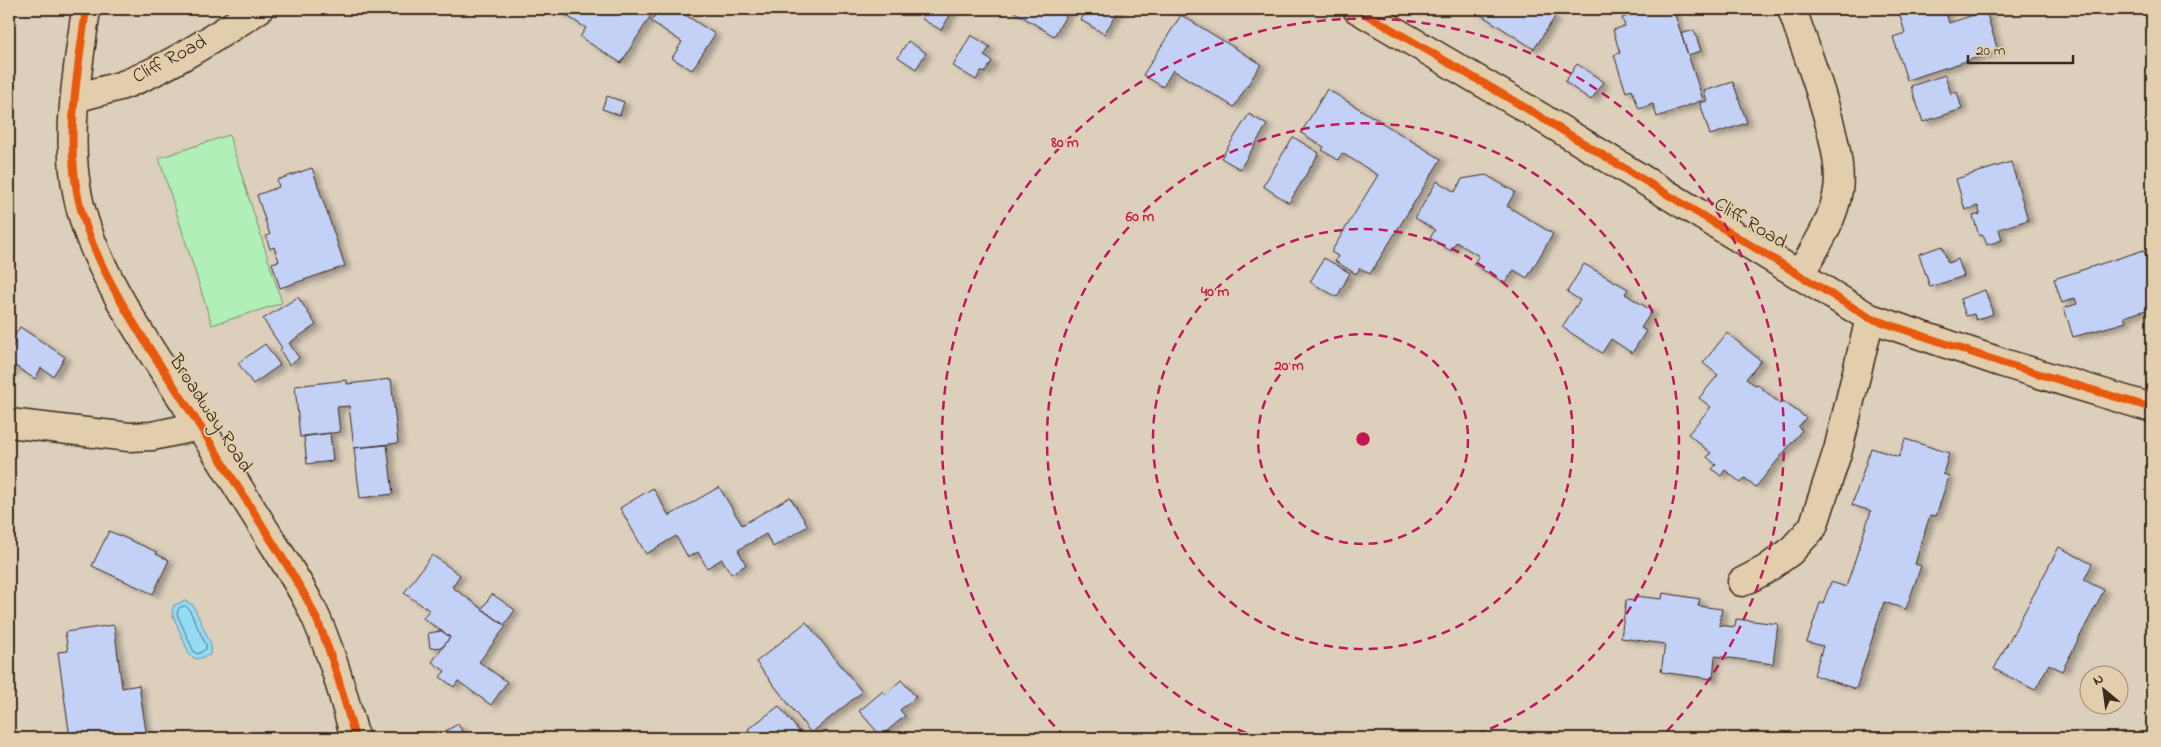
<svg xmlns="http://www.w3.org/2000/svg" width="2161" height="747" font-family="'Indie Flower',sans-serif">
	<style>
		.green { fill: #b0f0b8; stroke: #768d6b }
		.water { fill: #94dbf6; stroke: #7094a0 }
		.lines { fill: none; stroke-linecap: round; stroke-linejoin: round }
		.shore { stroke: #5f7174; stroke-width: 1 }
		.building { fill: #c3d1f7; stroke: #3b2a1e; filter: url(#shadow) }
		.minor-casing { stroke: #3b2a1e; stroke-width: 31 }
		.minor { stroke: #e2cead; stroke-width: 28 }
		.cycleway-casing { stroke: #e2cead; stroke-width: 11 }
		.cycleway { stroke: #e8590c; stroke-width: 8 }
		.ring { fill: none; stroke: #c2185b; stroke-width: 2.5; stroke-dasharray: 9 6 }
		.labels { text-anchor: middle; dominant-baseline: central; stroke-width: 4; stroke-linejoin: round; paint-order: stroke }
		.street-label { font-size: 20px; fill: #3b2a1e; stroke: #e2cead }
		.centre { fill: #c2185b; stroke: #e2cead; stroke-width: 2.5 }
		.ring-label { font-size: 15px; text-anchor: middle; font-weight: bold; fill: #c2185b; stroke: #e2cead; stroke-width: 4; stroke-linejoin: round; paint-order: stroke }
	</style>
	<defs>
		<filter id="shadow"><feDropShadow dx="5.5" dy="3" stdDeviation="2.5" flood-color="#0004"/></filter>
	</defs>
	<rect width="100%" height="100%" fill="#dccfbc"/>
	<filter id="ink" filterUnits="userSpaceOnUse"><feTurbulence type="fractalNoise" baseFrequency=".02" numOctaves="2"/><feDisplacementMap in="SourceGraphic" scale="10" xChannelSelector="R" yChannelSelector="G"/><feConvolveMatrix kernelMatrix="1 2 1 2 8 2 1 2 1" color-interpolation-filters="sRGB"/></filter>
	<g filter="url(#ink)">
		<path class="green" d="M229,135L282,303L212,325L159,158Z"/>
		<path class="water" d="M185,601L193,605L211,644L210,655L197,659L190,656L172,613L174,605Z"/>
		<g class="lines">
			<path class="shore" d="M185,606L189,609L206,645V649L198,654L194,652L177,614L179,608Z"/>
		</g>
		<path class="building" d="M556,9H649L653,12L621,63L580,37L586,28Z
			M660,9H676L715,34L692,70L672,58L682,42L651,21Z
			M928,9H954L941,30L922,19Z
			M1010,9H1070L1054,36Z
			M1077,9H1120L1104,34L1081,20L1085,13Z
			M1472,9H1543L1555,17L1534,49Z
			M1643,9H1673L1703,100L1657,117L1653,104L1639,109L1632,90L1626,92L1614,55L1620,53L1613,30L1625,26L1622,18L1644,11Z
			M1898,9H1945L1949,23L1986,11L1998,51L1907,80L1893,37L1905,33Z
			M1181,15L1261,64L1234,107L1173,70L1163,87L1143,75Z
			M1694,30L1701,51L1688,55L1681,34Z
			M971,35L990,47L984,56L992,61L985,73L981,71L976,80L953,66Z
			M908,41L926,53L916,69L898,57Z
			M1577,64L1604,82L1591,100L1565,82Z
			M1945,75L1951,94L1957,92L1962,109L1923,122L1911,86Z
			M1733,82L1747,123L1710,135L1700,103L1707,101L1704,91Z
			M1327,89L1441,159L1370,274L1360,268L1356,274L1335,261L1338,256L1331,252L1378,175L1342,153L1338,160L1322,150L1324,147L1301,133Z
			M607,96L624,102L620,115L602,109Z
			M1249,114L1267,125L1240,169L1221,158Z
			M1293,137L1319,153L1289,203L1263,186Z
			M2011,162L2028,220L1999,229L2002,240L1987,245L1983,235L1979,236L1973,216L1980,214L1978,206L1965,210L1956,179Z
			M312,168L345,266L280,288L272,263L279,261L274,247L270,249L266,236L270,235L257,195L279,187L277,180Z
			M1486,175L1515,192L1507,206L1553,234L1527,278L1514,270L1505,283L1473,264L1479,256L1456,242L1451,251L1430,238L1435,230L1415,218L1437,181L1455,192L1462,179Z
			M1942,246L1948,263L1958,259L1964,276L1930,287L1919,254Z
			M2144,250L2152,278V308L2124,317L2126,322L2073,337L2064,308L2077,304L2075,298L2062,303L2054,279Z
			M1324,258L1350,273L1337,297L1310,282Z
			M1584,264L1628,289L1625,294L1652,311L1641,328L1646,331L1632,353L1611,339L1602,353L1562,327L1580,300L1567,292Z
			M1985,290L1993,314L1976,320L1974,314L1966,316L1960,299Z
			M298,297L316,325L289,343L299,358L289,365L280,350L282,348L263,319Z
			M20,327L65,357L53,376L41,368L35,379L15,366L9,375V345Z
			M1727,333L1761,361L1746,379L1755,385L1757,384L1780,404L1783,401L1806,418L1798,427L1802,430L1756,487L1745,478L1741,483L1725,470L1721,476L1712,469L1716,465L1707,457L1711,453L1688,434L1711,407L1699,398L1718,375L1703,363Z
			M9,339L15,343L9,353Z
			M265,344L280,365L253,384L238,363Z
			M391,379L398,443L354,448L349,406L337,407L340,432L300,437L295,386L347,380V384Z
			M330,433L333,461L307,464L304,436Z
			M1905,439L1949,453L1943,474L1949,476L1936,516L1930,515L1915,564L1921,566L1906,609L1884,602L1856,689L1814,675L1823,646L1807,642L1820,603H1823L1831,582L1846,587L1871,511L1852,505L1871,448L1899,457Z
			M387,445L393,494L360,498L354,448Z
			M719,487L742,525L790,497L808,526L773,547L766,534L738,550L746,565L731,574L722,559L707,568L698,552L688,557L676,536L646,554L620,508L653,488L669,516Z
			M109,531L157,552L156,554L169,560L153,594L92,566Z
			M2059,547L2092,564L2084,580L2104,590L2062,671L2049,664L2035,690L1994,669Z
			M432,555L460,575L452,587L506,626L479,662L507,682L491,705L458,681L454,687L440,677L445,671L432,662L450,637L423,618L429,610L404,593Z
			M1663,593L1700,599L1698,606L1722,609L1719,625L1735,627L1736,619L1778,624L1773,664L1715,656L1713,679L1661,672L1665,644L1621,638L1626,600L1634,601L1635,596L1662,599Z
			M492,594L515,610L504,625L482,609Z
			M806,622L862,692L811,733L756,662Z
			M114,625L122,688L139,685L147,738H70L58,652L68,651L65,632Z
			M442,631L450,637L443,647L430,648L428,633Z
			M901,680L916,697L900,710L905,716L881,736L859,711L883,691L886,694Z
			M779,706L804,738H755L748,729Z
			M458,724L466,738H433Z
			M482,732L486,738H472Z"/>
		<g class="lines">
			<g class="minor-casing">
				<path id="minor" d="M86,9C78,70 65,136 78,197C92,267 148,346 187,406C212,445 236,484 260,522C277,550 295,576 310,605C330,645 343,694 355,738
					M1357,9L1524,107L1870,318L2003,363L2152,408
					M1792,9C1806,52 1845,148 1838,190C1834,220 1815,248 1800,274
					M75,98C90,94 105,90 120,86C164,71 220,34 259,9
					M9,423L129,437L152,436L200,426
					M1742,582L1765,570L1790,552L1813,527L1838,450L1870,318"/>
			</g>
			<use href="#minor" class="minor"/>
			<g class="cycleway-casing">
				<path id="cycleway" d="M86,9C78,70 65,136 78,197C92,267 148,346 187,406C212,445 236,484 260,522C277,550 295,576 310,605C330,645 343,694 355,738
					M1357,9L1524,107L1870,318L2003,363L2152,408"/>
			</g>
			<use href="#cycleway" class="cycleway"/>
		</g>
	</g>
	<g class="ring">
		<circle cx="1363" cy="439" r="105"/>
		<circle cx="1363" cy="439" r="210"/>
		<path d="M1260 738A316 316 0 1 1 1466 738"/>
		<path d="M1065 737A421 421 0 1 1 1661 737"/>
	</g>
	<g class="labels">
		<g class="street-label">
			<text transform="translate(170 60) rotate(-28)">Cliff Road</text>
			<text transform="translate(1750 224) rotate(31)">Cliff Road</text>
			<text transform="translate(210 414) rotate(57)">Broadway Road</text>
		</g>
	</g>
	<circle cx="1363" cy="439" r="8" class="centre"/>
	<g class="ring-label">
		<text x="1065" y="147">80 m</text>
		<text x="1140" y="221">60 m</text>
		<text x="1215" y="296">40 m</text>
		<text x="1289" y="370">20 m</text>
	</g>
	<rect width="2161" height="747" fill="none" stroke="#e2cead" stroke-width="30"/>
	<rect x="15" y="15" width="2131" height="717" fill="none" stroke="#3b2a1e" stroke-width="2" filter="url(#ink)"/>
	<g transform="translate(2104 690) rotate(331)"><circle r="24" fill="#e2cead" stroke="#9f8c74"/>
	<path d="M0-4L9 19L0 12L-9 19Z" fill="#3b2a1e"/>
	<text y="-8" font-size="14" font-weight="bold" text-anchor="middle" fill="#3b2a1e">N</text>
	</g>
	<path d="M1968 55v8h105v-8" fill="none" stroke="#3b2a1e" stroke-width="2.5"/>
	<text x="1976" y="55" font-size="15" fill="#3b2a1e" stroke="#e2cead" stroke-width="4" paint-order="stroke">20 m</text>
</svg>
